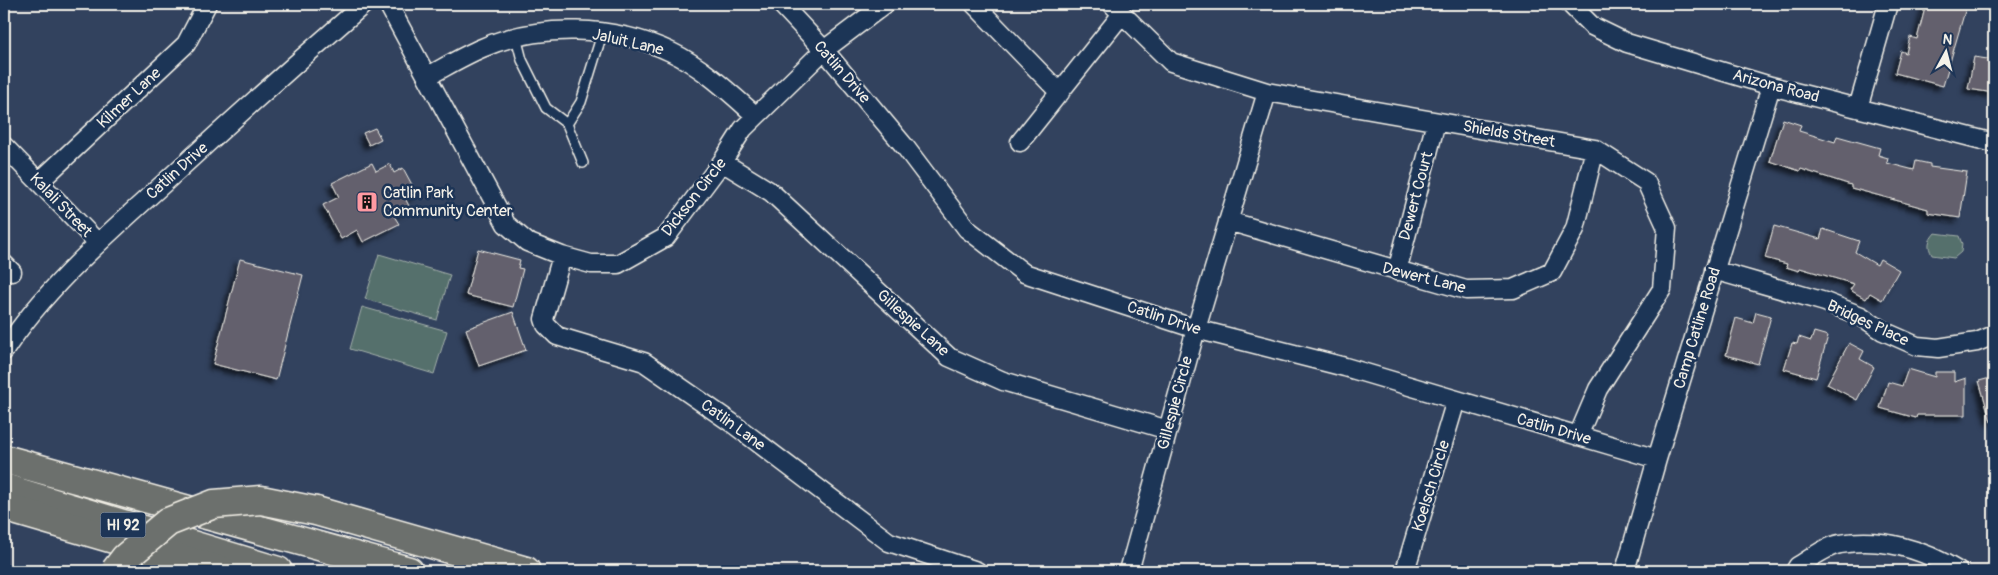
<svg xmlns="http://www.w3.org/2000/svg" width="1998" height="575" font-family="Pangolin,sans-serif">
	<style>
		.green { fill: #546f6c; stroke: #a4b0aa }
		.building { fill: #63606d; stroke: #f4f1e8; filter: url(#shadow) }
		.lines { fill: none; stroke-linecap: round; stroke-linejoin: round }
		.service-casing { stroke: #f4f1e8; stroke-width: 12 }
		.minor-casing { stroke: #f4f1e8; stroke-width: 21 }
		.primary-casing { stroke: #f4f1e8; stroke-width: 31 }
		.motorway-casing { stroke: #f4f1e8; stroke-width: 31 }
		.service { stroke: #1d3557; stroke-width: 9 }
		.minor { stroke: #1d3557; stroke-width: 18 }
		.primary { stroke: #6c706d; stroke-width: 28 }
		.motorway { stroke: #6c706d; stroke-width: 28 }
		.motorway-bridge-casing { stroke: #f4f1e8; stroke-width: 31; stroke-linecap: butt }
		.motorway-bridge { stroke: #6c706d; stroke-width: 28 }
		.labels { text-anchor: middle; dominant-baseline: central; stroke-width: 5; stroke-linejoin: round; paint-order: stroke }
		.shield { fill: #1d3557; stroke: #b4b9bc; stroke-width: 1 }
		.shield-label { font-size: 15px; font-weight: bold; fill: #f4f1e8 }
		.street-label { font-size: 16px; fill: #f4f1e8; stroke: #1d3557 }
		.poi-label { font-size: 16px; fill: #f4f1e8; stroke: #1d3557; text-anchor: start }
	</style>
	<defs>
		<filter id="shadow"><feDropShadow dx="-4.5" dy="4.5" stdDeviation="2.5" flood-color="#0009"/></filter>
	</defs>
	<rect width="100%" height="100%" fill="#32425e"/>
	<filter id="ink" filterUnits="userSpaceOnUse"><feTurbulence type="fractalNoise" baseFrequency=".02" numOctaves="2"/><feDisplacementMap in="SourceGraphic" scale="10" xChannelSelector="R" yChannelSelector="G"/><feConvolveMatrix kernelMatrix="1 2 1 2 8 2 1 2 1" color-interpolation-filters="sRGB"/></filter>
	<g filter="url(#ink)">
		<path class="green" d="M1935,233L1959,236L1962,244L1961,252L1954,258L1932,255C1927,245 1928,241 1935,233Z
			M379,254L450,275L437,320L365,299Z
			M362,307L447,331L434,374L350,349Z"/>
		<path class="building" d="M1926,4H1967L1943,86L1895,73L1901,51L1906,53L1910,37L1917,39Z
			M1974,57L1994,60V93L1968,89Z
			M1783,119L1801,125L1799,131L1835,142L1837,136L1880,148L1878,155L1888,158L1887,163L1914,170L1916,161L1930,164V167L1967,172L1960,218L1928,213V209L1851,188V185L1801,169L1800,171L1770,161Z
			M375,128L381,139L369,145L363,133Z
			M372,163L376,171L390,164L394,173L403,168L417,194L406,200L410,208L394,216L399,224L363,242L357,230L341,239L323,205L339,197L332,183Z
			M1774,226L1820,239L1823,229L1859,241L1855,252L1877,265L1880,259L1899,270L1882,300L1870,293L1866,299L1850,290L1854,284L1800,268L1799,271L1786,267L1787,264L1765,258Z
			M478,249L520,260L518,268L523,269L513,307L466,295Z
			M240,259L303,275L276,380L213,364Z
			M513,312L526,350L479,366L466,329Z
			M1756,312L1771,316L1758,364L1726,355L1736,318L1753,323Z
			M1814,332L1828,336L1816,378L1784,369L1792,343L1797,344L1799,337L1811,341Z
			M1849,343L1864,351L1860,359L1874,367L1857,400L1827,384Z
			M1908,369L1935,377V372H1954V382L1966,378V415H1917L1916,418L1880,408L1888,382L1902,386Z
			M1994,377V421L1991,422L1979,381Z"/>
		<g class="lines">
			<g class="service-casing">
				<path id="service" d="M516,37L522,60L546,108L567,124L581,102L602,34
					M567,124L583,163"/>
			</g>
			<g class="minor-casing">
				<path id="minor" d="M388,4L506,224L527,242L562,256L591,264H618L666,237L722,162L743,129L824,50L885,4
					M781,4L824,50L906,148L967,229L1024,273L1196,329L1345,367L1657,459
					M974,4L1060,93
					M1112,4L1171,62L1267,92L1595,149L1646,182L1667,228L1662,289L1598,389L1578,436
					M1570,4L1592,26L1627,43L1771,86L1994,143
					M428,76C445,67 463,56 482,48C539,23 614,25 671,52C703,67 730,93 756,116
					M1858,108L1888,4
					M1020,142L1122,14
					M4,146L98,243
					M722,162L771,192L949,357L1003,381L1168,430
					M39,182L186,44L207,4
					M1228,221L1466,290L1513,289L1552,272L1575,229L1595,149
					M562,256L544,319L546,325L557,336L644,362L732,423L889,542L977,571
					M4,264L12,272
					M1714,270L1825,302L1861,316L1883,331L1917,346L1938,348L1977,342L1994,335
					M1397,271L1436,122
					M4,351C46,287 107,235 163,184C229,123 296,63 364,4
					M1129,571L1196,329L1267,92
					M1405,571L1456,400
					M1625,571L1657,459L1771,86
					M1795,571L1798,566C1810,559 1826,546 1840,544C1882,537 1923,549 1958,571"/>
			</g>
			<g class="primary-casing">
				<path id="primary" d="M4,488L278,571"/>
			</g>
			<g class="motorway-casing">
				<path id="motorway" d="M4,459L409,571
					M4,507L223,571
					M316,511L526,571"/>
			</g>
			<use href="#service" class="service"/>
			<use href="#minor" class="minor"/>
			<use href="#primary" class="primary"/>
			<use href="#motorway" class="motorway"/>
			<g class="motorway-bridge-casing">
				<path id="motorway-bridge" d="M115,571L125,558L168,522L214,504L261,500L316,511"/>
			</g>
			<use href="#motorway-bridge" class="motorway-bridge"/>
		</g>
	</g>
	<defs>
		<g id="building-square" transform="scale(1.125)"><rect x="-9" y="-9" width="18" height="18" rx="4" fill="#ff9aa2" stroke="#1d3557"/><path d="M-4-6H4V6H1V3H-1V6H-4ZM-2.5-4.3h1.7v1.8h-1.7ZM.8-4.3h1.7v1.8H.8ZM-2.5-1h1.7V.8h-1.7ZM.8-1h1.7V.8H.8Z" fill="#111"/></g>
	</defs>
	<g fill-rule="evenodd">
		<use href="#building-square" x="367" y="202"/>
	</g>
	<g class="labels">
		<rect class="shield" x="100.5" y="512.5" width="45" height="25" rx="4"/>
		<g class="shield-label">
			<text x="123" y="525">HI 92</text>
		</g>
		<g class="street-label">
			<text transform="translate(628 42) rotate(13)">Jaluit Lane</text>
			<text transform="translate(842 72) rotate(49)">Catlin Drive</text>
			<text transform="translate(1776 86) rotate(15)">Arizona Road</text>
			<text transform="translate(129 98) rotate(-43)">Kilmer Lane</text>
			<text transform="translate(1509 134) rotate(10)">Shields Street</text>
			<text transform="translate(177 171) rotate(-42)">Catlin Drive</text>
			<text transform="translate(1416 196) rotate(-75)">Dewert Court</text>
			<text transform="translate(694 197) rotate(-52)">Dickson Circle</text>
			<text transform="translate(61 205) rotate(46)">Kalali Street</text>
			<text transform="translate(1424 278) rotate(14)">Dewert Lane</text>
			<text transform="translate(1164 318) rotate(18)">Catlin Drive</text>
			<text transform="translate(913 323) rotate(42)">Gillespie Lane</text>
			<text transform="translate(1868 323) rotate(25)">Bridges Place</text>
			<text transform="translate(1697 328) rotate(-73)">Camp Catline Road</text>
			<text transform="translate(1175 403) rotate(-75)">Gillespie Circle</text>
			<text transform="translate(733 425) rotate(36)">Catlin Lane</text>
			<text transform="translate(1554 429) rotate(16)">Catlin Drive</text>
			<text transform="translate(1431 486) rotate(-73)">Koelsch Circle</text>
		</g>
		<g class="poi-label">
			<text x="383" y="193">Catlin Park<tspan x="383" dy="18">Community Center</tspan></text>
		</g>
	</g>
	<rect width="1998" height="575" fill="none" stroke="#1d3557" stroke-width="20"/>
	<rect x="10" y="10" width="1978" height="555" fill="none" stroke="#f4f1e8" stroke-width="2" filter="url(#ink)"/>
	<g transform="translate(1946 52) rotate(7)" stroke="#1d3557" stroke-width="4" paint-order="stroke">
	<path d="M0-4L9 19L0 12L-9 19Z" fill="#f4f1e8"/>
	<text y="-8" font-size="14" font-weight="bold" text-anchor="middle" fill="#f4f1e8">N</text>
	</g>
</svg>
